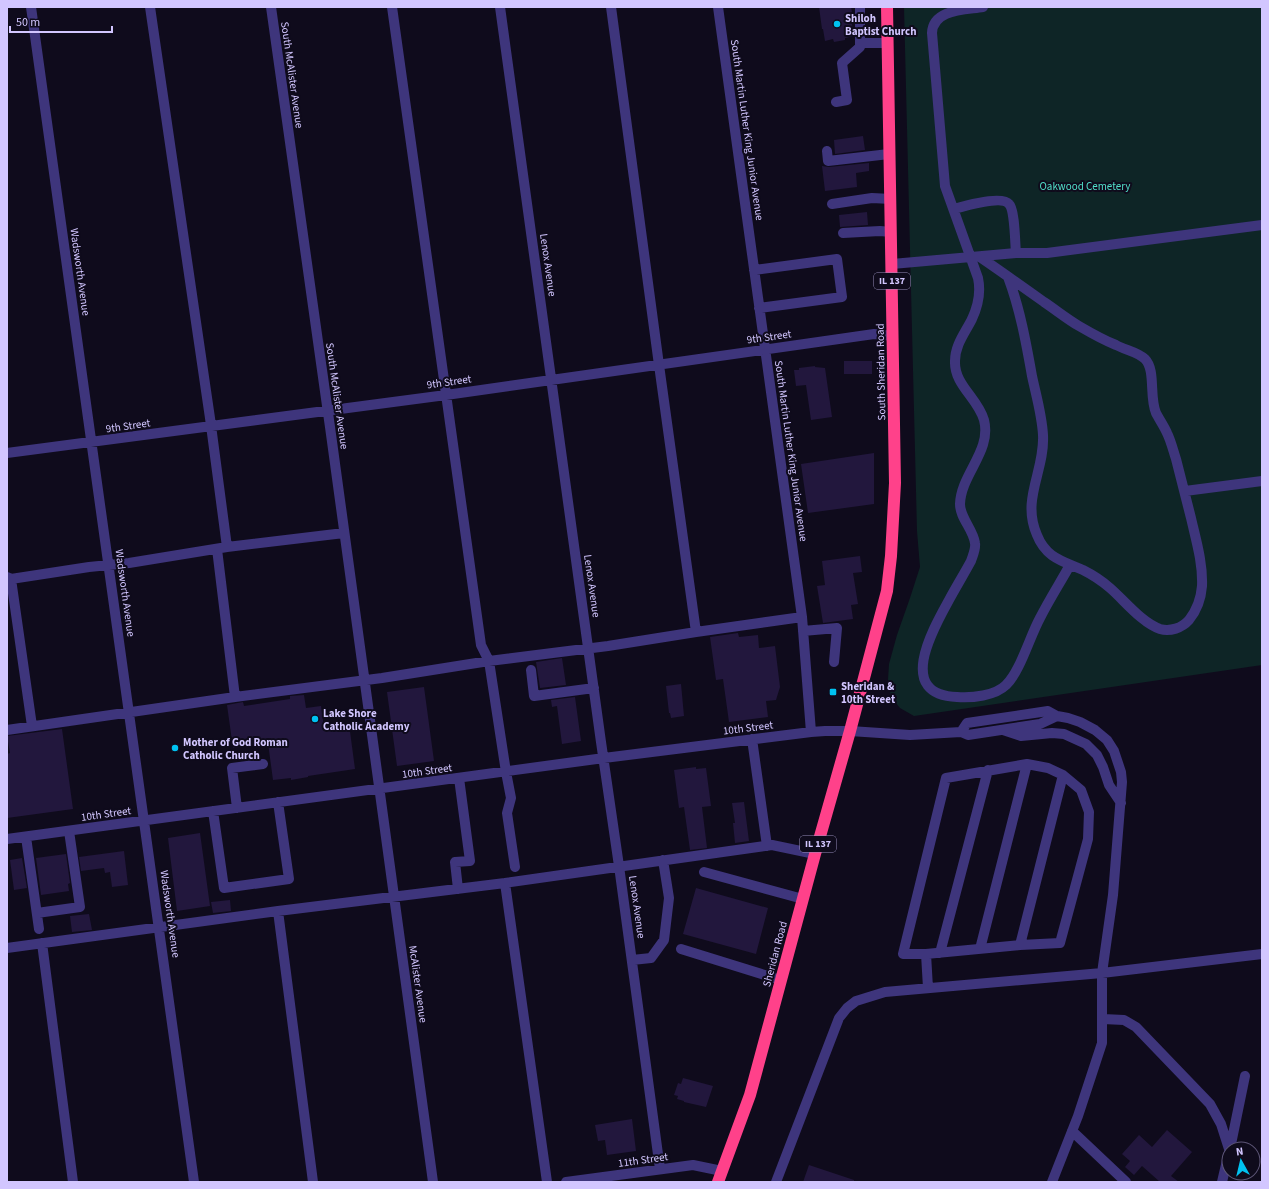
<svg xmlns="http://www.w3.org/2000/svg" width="1269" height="1189" font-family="'Source Sans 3',sans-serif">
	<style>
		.green { fill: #0e2526 }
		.building { fill: #22173d }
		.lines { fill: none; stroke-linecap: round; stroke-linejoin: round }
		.minor { stroke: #3e357c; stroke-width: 10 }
		.highway { stroke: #ff418a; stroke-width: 12 }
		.poi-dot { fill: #00c2f1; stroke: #0f0b1c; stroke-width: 1.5 }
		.labels { text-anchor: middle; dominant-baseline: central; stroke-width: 4; stroke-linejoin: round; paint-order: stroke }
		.shield { fill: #0f0b1c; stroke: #988ebb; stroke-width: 1 }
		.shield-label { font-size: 10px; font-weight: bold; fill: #d2c6ff }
		.poi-label { font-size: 11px; font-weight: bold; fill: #d2c6ff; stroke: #0f0b1c; text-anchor: start }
		.street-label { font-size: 11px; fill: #d2c6ff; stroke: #0f0b1c }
		.park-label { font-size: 11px; fill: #51dfc9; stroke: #0f0b1c }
	</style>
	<rect width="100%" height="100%" fill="#0f0b1c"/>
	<path class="green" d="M904,7H1262V665L914,716L900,708L891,697L888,680L889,664L897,635L910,598L920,567L917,531Z"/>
	<path class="building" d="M819,7H851L854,22V24H852L854,36L845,38V40L834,42L833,39L825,41L823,29H822Z
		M863,136L865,150L835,154L834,140Z
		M869,163V171L856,173L857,187L825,191L822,166L829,167Z
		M867,212L868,225L840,227L839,215Z
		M844,361H872V374H844Z
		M815,366V367L825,368L832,417L811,420L806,385L796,386L794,370H799V368Z
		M874,453V504L808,513L801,464Z
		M860,556L862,572L853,573L858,604L851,605L853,619L823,623L817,586L825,585L822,561Z
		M738,633L739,637L758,635L759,648L775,646L780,687L776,700L766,701L768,717L729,722L723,679L716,680L710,637Z
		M562,658L566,685L540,688L536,662Z
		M681,684L684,716L671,718L670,713H669L666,686Z
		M424,687L434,761L397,766L387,692Z
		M304,695L306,708L321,706L324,728L349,724L355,769L308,776V777L291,780V778L273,780L268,743L233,748L227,705L243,702L244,706L290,699V696Z
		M575,697L581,741L562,744L557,706L552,707L551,700Z
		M62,729L73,809L7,818V754L10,753L7,736Z
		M696,767V769L706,768L711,806L702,807L707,848L690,850L684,807L679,808L674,770Z
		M744,802L749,841L735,843L733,823H735L732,803Z
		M200,833L210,906L177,911L168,838Z
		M124,851L128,885L112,887L110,872L105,873L104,868L81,871L79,857Z
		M66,854L70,883L68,884L69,891L41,895L36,858Z
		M22,858L27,888L14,890L10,860Z
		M696,888L768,908L756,954L683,934Z
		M230,900L231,911L213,913L211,902Z
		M89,914L92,930L72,932L70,916Z
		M683,1078L713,1086L706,1107L684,1102V1101L677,1099L678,1096L674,1095L678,1083L681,1084Z
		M632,1119L636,1151L607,1155L605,1140L598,1141L595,1125Z
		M1167,1130L1192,1152L1171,1176L1179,1182H1160L1142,1166L1134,1175L1125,1167L1130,1161L1122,1154L1139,1135L1152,1147Z
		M809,1165L854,1180V1182H803Z"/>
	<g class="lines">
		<path class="minor" d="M31,7L194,1182
			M150,7L210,418L227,547
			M271,7L330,427L433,1182
			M392,7L481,645L489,661L506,772L511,798L507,813L515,867
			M500,7L601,742L619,866L660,1169
			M611,7L659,365L696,632
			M718,7L802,617L811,732
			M983,7C965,10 933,9 932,33L945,186L978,278C981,292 978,306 972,319C965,333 955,345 955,361C954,385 978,398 984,420C992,451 961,474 960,504C960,518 973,529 975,543C976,549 973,555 971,561C964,574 956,587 949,600C933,629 895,695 957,697C972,698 995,696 1006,685C1020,672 1030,636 1040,618C1049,600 1060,583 1070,565
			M860,43H888
			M836,102L847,100L842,63L860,47V7
			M827,151L828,161L889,154
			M832,204L872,198L891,199
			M954,209C964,206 1002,195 1009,204C1015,210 1015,244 1016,253
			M843,233L880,231L891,232
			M980,257C1002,272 1023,287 1044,302C1056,310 1067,319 1079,326C1091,333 1103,340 1116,345C1125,350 1138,352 1145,359C1156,370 1149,397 1156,413C1159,419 1164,426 1167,433C1171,441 1173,450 1176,459C1181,479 1186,498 1191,518C1196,540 1203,563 1202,586C1201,599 1197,610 1189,620C1182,628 1170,632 1160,629C1142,623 1124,600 1110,588C1102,581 1093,575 1083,570C1063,561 1046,558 1037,535C1021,499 1045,471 1043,435C1042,415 1036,395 1032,376C1026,342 1020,309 1008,277
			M892,264L1016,253H1047L1262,225
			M754,270L837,259L842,297L759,308
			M7,453L446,395L874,334L893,336
			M1185,491L1262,481
			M217,549L235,697
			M7,577L11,579L89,567L129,563L227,547L344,533
			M11,579L32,726
			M803,631L837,628L834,662
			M531,670L534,696L594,688
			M7,730L235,697L382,678L489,661L608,646L696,632L802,617
			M1003,730L1021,736L1052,733L1064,734L1086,744L1097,755L1103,767L1109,785L1121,803
			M961,732L967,723L1048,711L1057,716L1068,718L1080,722L1095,730L1107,740L1114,751L1121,772L1122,782L1113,895L1102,973V1043L1078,1116L1052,1182
			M752,739L767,846
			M237,808L232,768L263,764
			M213,811L224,888L289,879L278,802
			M26,837L39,929
			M7,839L604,758L811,732L825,731H850L910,735L961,732L968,735L1040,724L1057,716
			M704,872L803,899
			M505,883L547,1182
			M458,889L455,862L470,861L459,778
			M278,911L313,1182
			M37,913L80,907L69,831
			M42,943L73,1182
			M1020,945L1063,775
			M7,948L278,911L505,883L772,845L815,854
			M681,949L781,980
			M980,949L1027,764
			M940,953L988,770
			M926,954L1020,945L1060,943L1088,839L1089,812L1081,790L1063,775L1048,768L1027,764L946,778L903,954H926L928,988
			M632,960L651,958L664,940L669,898L663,860
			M1103,1019L1124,1020L1136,1027L1210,1104L1221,1124L1229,1149
			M1072,1131L1126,1182
			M1230,1149L1245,1076
			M566,1182L693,1165L722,1171
			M776,1182L839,1018L847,1008L856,1001L885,992L1102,973L1262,954
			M1222,1182L1229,1152"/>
		<path class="highway" d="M718,1182L750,1095L815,854L850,731L887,591L891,556L895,483L887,7"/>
	</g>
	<g class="poi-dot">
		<circle cx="837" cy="24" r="4"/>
		<rect x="829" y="688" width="8" height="8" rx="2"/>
		<circle cx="315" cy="719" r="4"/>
		<circle cx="175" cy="748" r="4"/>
	</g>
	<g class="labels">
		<g class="shield">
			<rect x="874" y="273" width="36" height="16" rx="3"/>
			<rect x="800" y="836" width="36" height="16" rx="3"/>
		</g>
		<g class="shield-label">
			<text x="892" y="281">IL 137</text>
			<text x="818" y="844">IL 137</text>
		</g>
		<g class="poi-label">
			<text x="845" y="18">Shiloh<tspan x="845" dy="13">Baptist Church</tspan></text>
			<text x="841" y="686">Sheridan &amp;<tspan x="841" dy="13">10th Street</tspan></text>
			<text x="323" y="713">Lake Shore<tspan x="323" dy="13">Catholic Academy</tspan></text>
			<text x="183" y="742">Mother of God Roman<tspan x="183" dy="13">Catholic Church</tspan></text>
		</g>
		<g class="street-label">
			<text transform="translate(292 75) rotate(82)">South McAlister Avenue</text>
			<text transform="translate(747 130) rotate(82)">South Martin Luther King Junior Avenue</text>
			<text transform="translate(548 265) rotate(82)">Lenox Avenue</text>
			<text transform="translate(80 272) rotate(82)">Wadsworth Avenue</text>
			<text transform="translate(769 337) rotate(-8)">9th Street</text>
			<text transform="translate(881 372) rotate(-91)">South Sheridan Road</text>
			<text transform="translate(449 382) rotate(-8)">9th Street</text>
			<text transform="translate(337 396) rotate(82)">South McAlister Avenue</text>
			<text transform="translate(128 426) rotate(-8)">9th Street</text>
			<text transform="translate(791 451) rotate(82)">South Martin Luther King Junior Avenue</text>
			<text transform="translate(592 586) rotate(82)">Lenox Avenue</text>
			<text transform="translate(125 593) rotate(82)">Wadsworth Avenue</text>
			<text transform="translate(748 728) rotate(-7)">10th Street</text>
			<text transform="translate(427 771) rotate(-8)">10th Street</text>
			<text transform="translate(106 814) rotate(-8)">10th Street</text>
			<text transform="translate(637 907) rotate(82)">Lenox Avenue</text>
			<text transform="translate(170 914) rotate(82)">Wadsworth Avenue</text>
			<text transform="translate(775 954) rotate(-75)">Sheridan Road</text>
			<text transform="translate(418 984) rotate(82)">McAlister Avenue</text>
			<text transform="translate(643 1160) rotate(-8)">11th Street</text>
		</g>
		<g class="park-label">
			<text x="1085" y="186">Oakwood Cemetery</text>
		</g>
	</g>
	<rect width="1269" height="1189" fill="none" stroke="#d2c6ff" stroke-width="16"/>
	<g transform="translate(1241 1161) rotate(352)"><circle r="19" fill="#0f0b1c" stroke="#5d5677"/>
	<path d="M0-3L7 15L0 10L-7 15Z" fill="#00c2f1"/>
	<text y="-6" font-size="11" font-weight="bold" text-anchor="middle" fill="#d2c6ff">N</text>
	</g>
	<path d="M10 26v6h102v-6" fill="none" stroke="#d2c6ff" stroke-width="2"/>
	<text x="16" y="26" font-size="12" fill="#d2c6ff" stroke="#0f0b1c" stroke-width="3" paint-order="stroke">50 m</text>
</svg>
